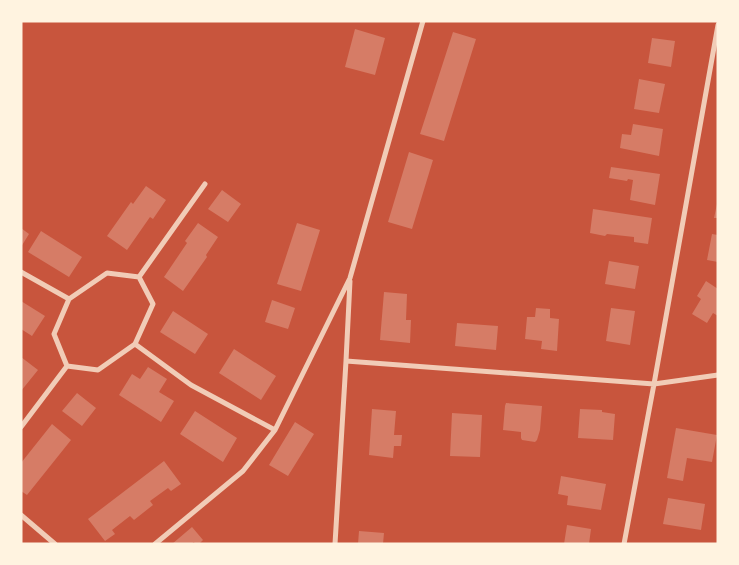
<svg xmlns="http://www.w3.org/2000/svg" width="739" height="565" font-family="'IBM Plex Serif',serif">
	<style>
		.building { fill: #d67c66 }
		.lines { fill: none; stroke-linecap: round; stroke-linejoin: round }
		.minor { stroke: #f1ccb7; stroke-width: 5 }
	</style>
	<rect width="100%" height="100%" fill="#c8553d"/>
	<path class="building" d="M355,29L385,38L375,75L345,67Z
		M453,32L476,39L444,141L420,134Z
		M652,38L675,41L671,67L648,63Z
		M639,79L665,84L659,113L634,109Z
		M633,124L663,129L659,156L620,148L622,134L631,135Z
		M409,152L433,160L412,229L388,222Z
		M611,167L660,174L655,205L630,200L633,180L628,179L627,181L609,178Z
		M146,186L166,200L153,219L150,217L127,250L107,236L131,202L133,204Z
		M222,190L241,204L228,222L208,209Z
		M717,204H718V218H714Z
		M593,209L652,218L648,244L634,242V237L607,234L605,236L590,233Z
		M198,223L218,237L206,255L207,257L183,291L164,277L187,243L185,241Z
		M297,223L320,230L301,291L277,284Z
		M21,228L29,234L21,247Z
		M41,231L82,257L69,277L28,252Z
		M712,234L718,235V262L707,260Z
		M609,261L639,266L635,289L605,284Z
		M706,281L718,289V316L713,313L707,323L692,314L701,299L697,296Z
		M384,292L407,294L406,320H411L410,343L380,340Z
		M272,300L295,308L288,329L265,322Z
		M21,301L45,316L32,336L21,329Z
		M536,308L550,309V318L559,319L557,351L541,349L542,341L525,339L527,317H535Z
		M611,308L635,311L630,345L606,341Z
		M173,311L208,334L195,354L160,332Z
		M457,323L498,326L496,350L455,346Z
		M234,349L276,376L261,400L219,373Z
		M21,357L38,370L21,391Z
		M148,367L167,379L159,392L174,401L161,422L119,395L132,374L140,379Z
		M77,393L96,408L82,426L62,411Z
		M506,403L542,406L540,430L537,440L535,442L522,440L521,438V432L503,430L505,406Z
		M372,409L396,411L394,435H402L401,446H394L393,458L369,455Z
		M580,409L602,410V412L615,414L613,440L578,438Z
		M195,411L237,438L223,462L180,434Z
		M452,413L482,415L480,457L450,456Z
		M295,422L314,434L288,476L269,465Z
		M52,424L71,440L27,495L21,491V463Z
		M676,428L717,435L712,462L687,458L683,481L667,478Z
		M164,461L181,484L171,491L168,488L150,501L153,505L134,520L130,516L112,530L115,534L105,541L88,519Z
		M561,476L606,484L601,510L567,505L568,496L558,494Z
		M668,498L705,504L701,530L663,524Z
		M567,525L591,529L589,544H564Z
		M192,527L203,540L199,544H195L194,542L191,544H172Z
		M359,531L384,533L383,544H358Z"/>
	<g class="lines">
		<path class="minor" d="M21,272L69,299
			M107,273L139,277L153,304L135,344L98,370L67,366L54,334L69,299Z
			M139,277L205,184
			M135,344L191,385L275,430
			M346,361L654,384L718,375
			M21,427L67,366
			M21,515L55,544
			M155,544L243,471L275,430L350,278L423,21
			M335,544L346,361L350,281
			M624,544L654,384L718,25"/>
	</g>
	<rect width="739" height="565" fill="none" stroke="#fff3e0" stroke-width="45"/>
</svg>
